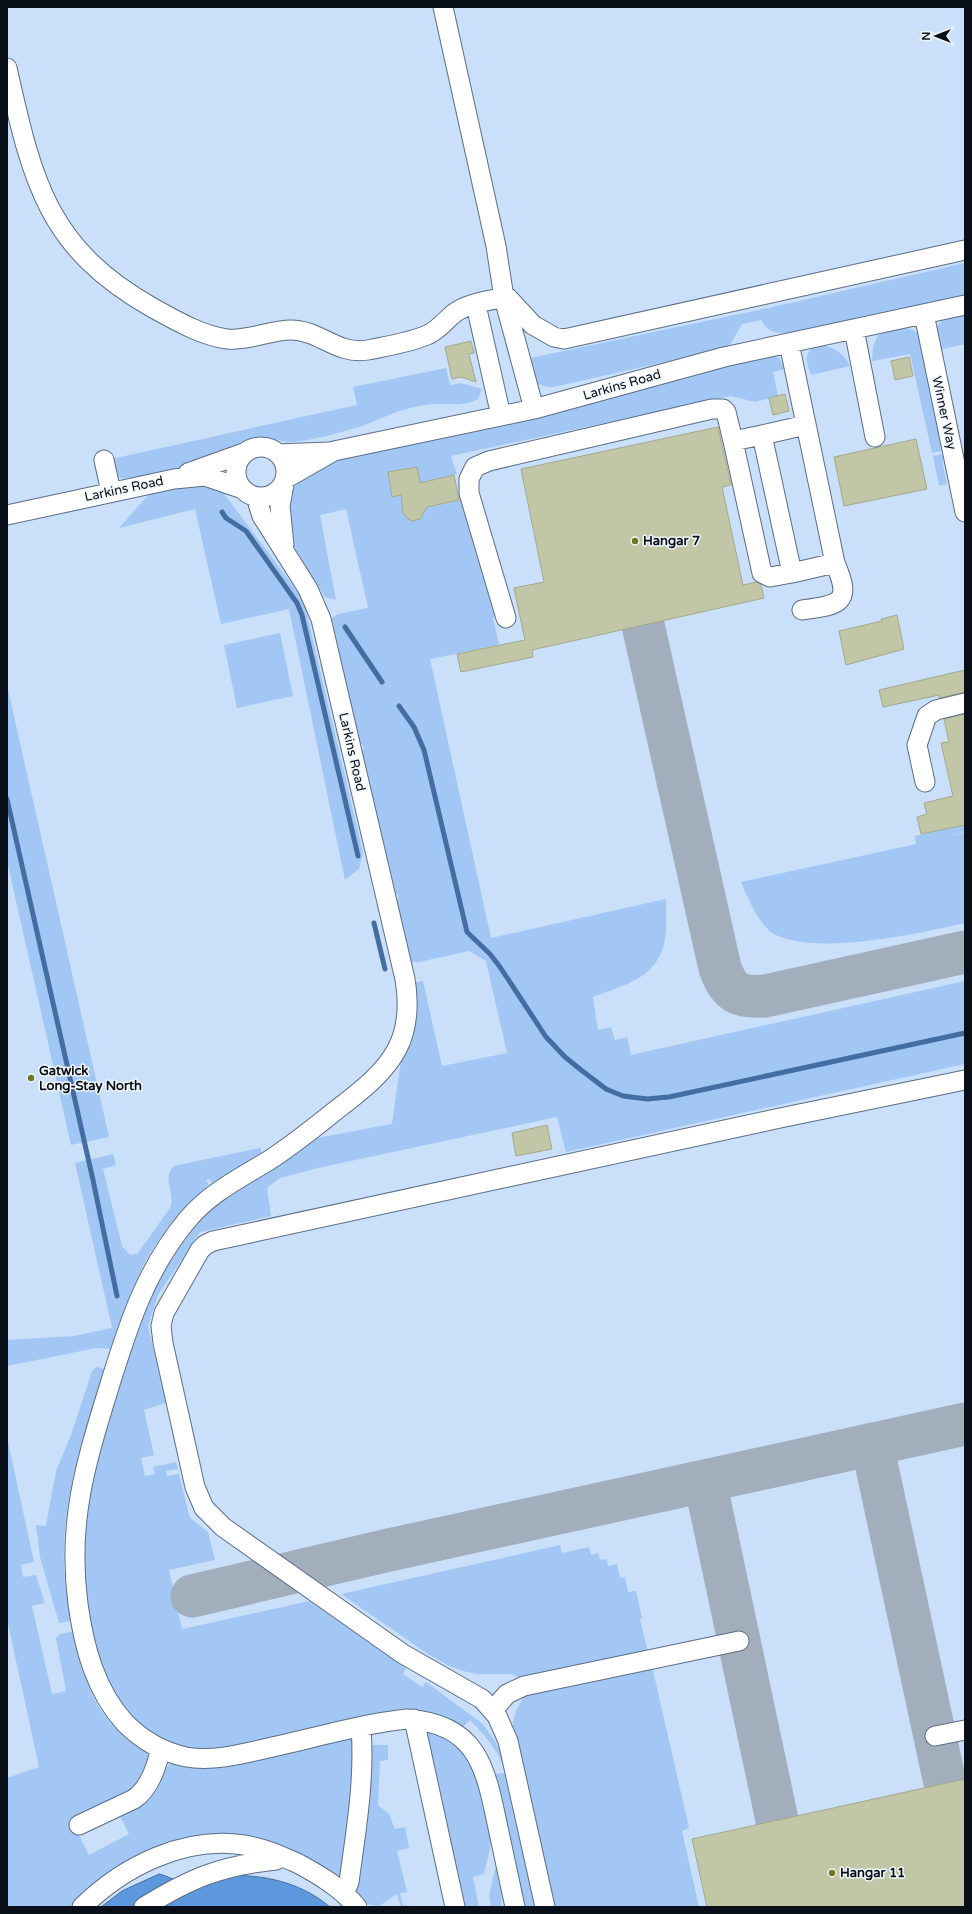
<svg xmlns="http://www.w3.org/2000/svg" width="972" height="1914" font-family="'Varela Round',sans-serif">
	<style>
		.built { fill: #c9dffa }
		.green { fill: #a3c7f4 }
		.water { fill: #5d97dd; stroke: #446ea2 }
		.lines { fill: none; stroke-linecap: round; stroke-linejoin: round }
		.stream { stroke: #446ea2; stroke-width: 5 }
		.taxiway { stroke: #a2aebc; stroke-width: 43 }
		.building { fill: #c1c7a6; stroke: #a3a989 }
		.minor-casing { stroke: #5a6d85; stroke-width: 21 }
		.minor { stroke: #fff; stroke-width: 19 }
		.poi-dot { fill: #6e7823; stroke: #f1f6fb; stroke-width: 1.5 }
		.labels { text-anchor: middle; dominant-baseline: central; stroke-width: 3; stroke-linejoin: round; paint-order: stroke }
		.street-label { font-size: 13px; fill: #080f18; stroke: #f1f6fb }
		.poi-label { font-size: 13px; font-weight: bold; fill: #080f18; stroke: #f1f6fb; text-anchor: start }
	</style>
	<rect width="100%" height="100%" fill="#dceafa"/>
	<path class="built" d="M7,7H965V1907H7Z"/>
	<path class="green" d="M965,263V296L788,333C775,334 767,331 761,320L742,324L731,343L723,349L558,386C549,388 542,387 534,381L526,359L768,308Z
		M965,313V344L938,350L936,328C942,317 954,316 965,313Z
		M907,328L919,333L944,450L932,453L910,354L872,361L873,346L878,335L895,329Z
		M817,345C832,345 844,353 850,366L811,375C806,361 803,353 817,345Z
		M772,355L779,358L785,369L773,372L778,396L755,402L731,396L451,456L457,474L443,478L447,503L464,499L496,613L493,618L499,645L430,659L491,938L666,899C666,912 667,926 665,939C659,978 624,985 593,997L598,1030L611,1027L615,1040L627,1037L631,1055L965,981V1064L566,1152L557,1117L318,1168L280,1178L267,1188L271,1216L200,1232L158,1295L148,1326L166,1403L144,1410L154,1455L141,1458L145,1476L155,1474L153,1467L176,1462L178,1469L166,1471L167,1476L179,1474L190,1518L208,1532L215,1560L169,1570L182,1629L309,1601L406,1668L403,1674L422,1687L426,1682L483,1724L496,1743L506,1764L539,1907H525L495,1774L505,1773C501,1753 484,1734 470,1720L462,1728C442,1714 422,1708 397,1710L233,1748L208,1750L187,1748L168,1743L144,1728L124,1710L98,1662L84,1593V1500L141,1313L165,1261L196,1223L215,1205L317,1138L392,1124L401,1059L411,1044L415,1024L416,982L423,981L442,1066L507,1053L486,961L469,951L419,962H411L408,959L394,901L399,899L398,894L393,895L358,751L364,749L362,744L357,745L331,621L332,618L338,614L368,608L346,509L320,515L336,600L325,597C316,582 304,566 296,550C288,533 284,490 301,477C308,471 319,466 327,461Z
		M446,368L450,385L461,383L482,389L478,399C462,408 442,402 425,405C401,408 383,418 362,426C346,431 310,441 294,442C280,443 269,435 255,437C244,438 235,447 225,452C206,461 136,484 117,477L111,459L357,405L353,387Z
		M943,454V465L947,484L939,486L933,456Z
		M184,485H206L223,492L299,594L305,606L363,853L359,869L345,880L289,609L221,624L195,509L119,528L152,491Z
		M280,633L293,696L237,708L224,645Z
		M7,685L109,1137L71,1145L7,861Z
		M965,825V832L950,836L965,833V923C922,933 808,958 771,932C758,922 747,897 741,882L916,844L915,836Z
		M260,1148L262,1153L212,1183L209,1179L206,1180L209,1185C151,1236 134,1277 111,1349L96,1348L7,1366V1340L74,1336L112,1328L75,1163L113,1154L116,1165L103,1169L122,1246L128,1253L132,1255L138,1253L170,1208C176,1195 161,1177 174,1166Z
		M96,1367L105,1369C83,1440 58,1506 65,1582C66,1595 70,1608 72,1621L59,1623L40,1557L36,1525L46,1526L56,1471L71,1435L92,1371Z
		M7,1437L34,1562L21,1565L23,1577L36,1575L45,1603L32,1606L52,1694L66,1691L56,1638L60,1634L75,1631C82,1666 88,1701 115,1727C124,1736 144,1746 150,1757L143,1785L72,1821L89,1855L129,1834L118,1812L170,1764L350,1738L357,1744L342,1876L340,1878L300,1861L193,1843L76,1907H7V1778L39,1767L7,1619Z
		M560,1545L562,1553L589,1547L591,1555L598,1553L600,1560L607,1559L608,1566L617,1564L620,1578L625,1577L628,1592L636,1591L642,1618L640,1619L648,1652L523,1680L512,1674H476L463,1671L449,1666L428,1654L341,1594Z
		M652,1666L689,1828L682,1831L699,1907H553L513,1729C512,1715 519,1705 526,1694Z
		M427,1731C468,1741 477,1774 485,1811C487,1819 491,1829 491,1838C491,1849 486,1863 484,1874L473,1877L479,1907H465L426,1740Z
		M372,1745H388V1760L380,1761L378,1805L389,1814L395,1829L405,1827L409,1848L397,1851L407,1892L400,1893L403,1906L407,1905V1907H401L397,1894L379,1906L359,1903L355,1883L370,1746Z
		M498,1866L502,1884L501,1907H485L491,1905L489,1895L495,1869Z"/>
	<path class="water" d="M159,1874C164,1875 168,1877 173,1879C183,1881 203,1877 213,1876C255,1873 297,1879 330,1907H101L122,1891Z"/>
	<g class="lines">
		<path class="stream" d="M222,512L226,518L246,531L297,603L302,615L358,856
			M345,627L382,682
			M399,706L414,727L424,750L467,932L490,954L500,967L546,1037L565,1057L581,1070L606,1089L623,1096L647,1099L669,1097L965,1033
			M7,799L93,1180L117,1296
			M374,923L385,969"/>
		<path class="taxiway" d="M643,625L720,968C729,993 739,998 765,996L965,952
			M872,1444L945,1783
			M705,1481L777,1820
			M192,1596L389,1550L965,1424"/>
	</g>
	<path class="building" d="M471,341L474,353L469,354L476,382L461,377L452,379L445,347Z
		M909,357L913,376L895,380L891,361Z
		M785,394L789,411L773,415L769,398Z
		M718,427L731,485L722,487L743,585L756,582L761,585L764,598L532,650L533,657L461,672L457,654L525,640L514,588L544,582L521,469Z
		M916,439L927,489L844,506L834,457Z
		M417,467L420,483L454,475L459,500L427,507L420,519L412,521L408,519L403,513L401,495L392,497L388,472Z
		M897,615L904,649L846,665L839,631L882,621L881,619Z
		M965,670V692L939,698V695L883,707L879,690Z
		M965,714V825L921,834L917,817L927,814L924,803L953,796L941,743L949,742L944,719Z
		M547,1125L552,1149L516,1156L512,1133Z
		M965,1779V1907H707L692,1839Z"/>
	<g class="lines">
		<g class="minor-casing">
			<path id="minor" d="M443,7L496,246L504,298L534,409
				M7,68C32,179 46,248 153,308C175,320 202,336 227,339C249,341 270,330 291,330C320,330 336,355 368,350C386,346 409,343 427,335C438,331 446,319 456,312C469,303 491,300 507,297L533,325L554,337L564,339L965,250
				M476,305L501,416
				M924,314L965,512
				M854,329L875,437
				M789,343L835,563C853,604 839,605 802,610
				M806,425L762,435L792,573L835,563
				M733,441L762,573L770,577L792,573
				M236 472a25 25 0 1 1 50 0a25 25 0 1 1-50 0Z
				M278,454L329,452
				M104,460L111,492
				M188,473L244,453
				M256,497L262,516L308,589L321,619L405,979C409,1002 408,1029 397,1049C383,1076 354,1096 330,1115C310,1131 290,1147 268,1161C240,1178 210,1193 188,1219C146,1269 129,1323 110,1384C86,1462 67,1521 78,1604C84,1647 95,1690 125,1723C142,1740 162,1752 186,1757C213,1762 242,1754 268,1748C314,1738 360,1724 407,1719C476,1724 485,1765 497,1823C503,1851 509,1879 515,1907
				M7,515L174,479L205,476L240,488
				M284,545L280,506L285,479L334,451L534,409L724,357L965,305
				M506,618L469,493V479L475,467L489,461L712,409H723L726,412L733,441L762,435
				M925,782L917,745L927,716L936,710L965,703
				M493,1710L507,1694L524,1686L739,1641
				M414,1719L455,1907
				M935,1736L965,1730
				M79,1825L134,1799C150,1788 156,1767 161,1749
				M345,1892L349,1882C356,1831 365,1779 361,1727
				M82,1907C124,1866 184,1836 244,1845C264,1848 281,1856 299,1864C321,1876 341,1888 357,1907
				M144,1907C191,1878 220,1866 276,1860L281,1856
				M545,1907L508,1741L497,1716L482,1699L403,1654L223,1527L204,1508L195,1487L163,1343L161,1326L164,1313L200,1250L205,1245L213,1241L780,1118L965,1080"/>
		</g>
		<use href="#minor" class="minor"/>
	</g>
	<g class="poi-dot">
		<circle cx="635" cy="541" r="4"/>
		<circle cx="31" cy="1078" r="4"/>
		<circle cx="832" cy="1873" r="4"/>
	</g>
	<g class="labels">
		<g class="street-label">
			<text transform="translate(622 385) rotate(-16)">Larkins Road</text>
			<text transform="translate(944 413) rotate(78)">Winner Way</text>
			<text transform="translate(124 489) rotate(-12)">Larkins Road</text>
			<text transform="translate(352 752) rotate(77)">Larkins Road</text>
		</g>
		<g class="poi-label">
			<text x="643" y="541">Hangar 7</text>
			<text x="39" y="1071">Gatwick<tspan x="39" dy="15">Long-Stay North</tspan></text>
			<text x="840" y="1873">Hangar 11</text>
		</g>
	</g>
	<rect width="972" height="1914" fill="none" stroke="#080f18" stroke-width="16"/>
	<g transform="translate(936 36) rotate(270)" stroke="#f1f6fb" stroke-width="3" paint-order="stroke">
	<path d="M0-3L7 15L0 10L-7 15Z" fill="#080f18"/>
	<text y="-6" font-size="11" font-weight="bold" text-anchor="middle" fill="#080f18">N</text>
	</g>
</svg>
